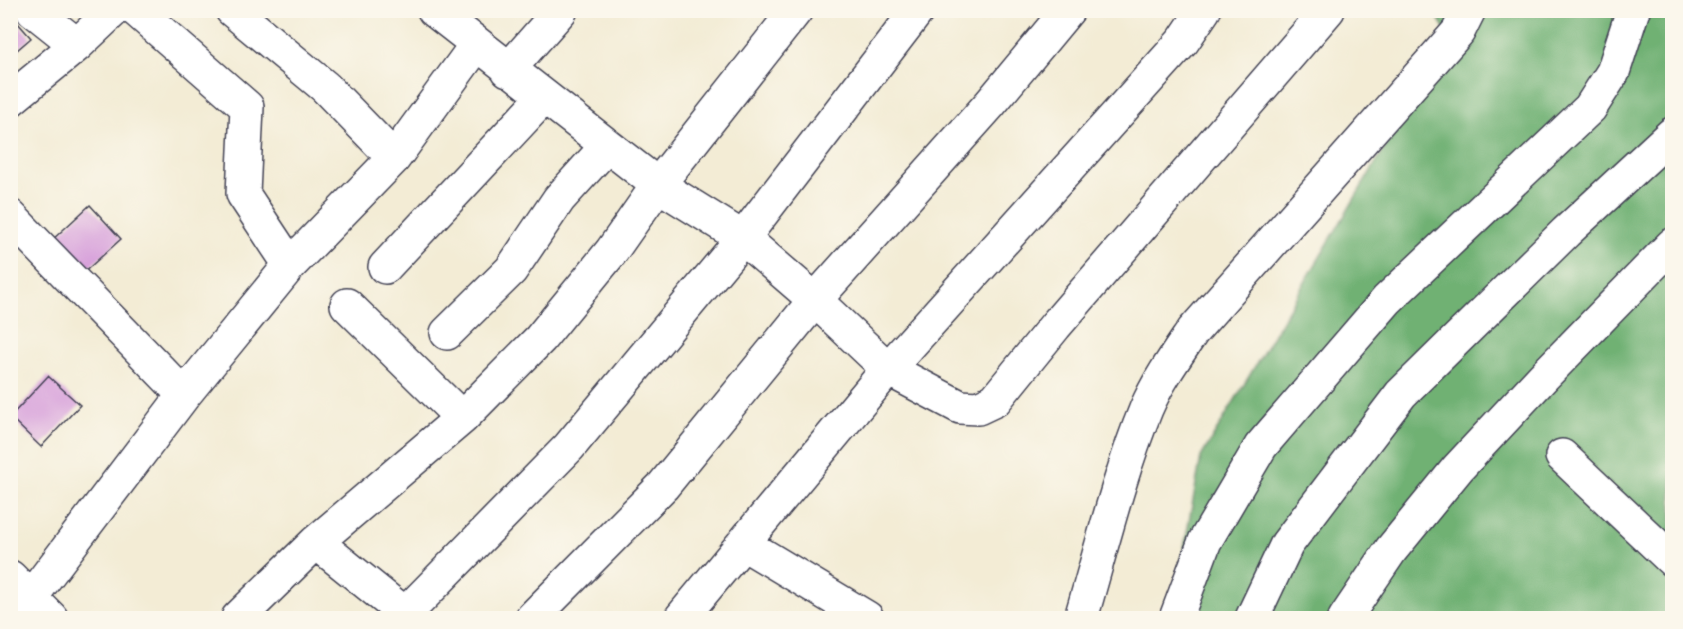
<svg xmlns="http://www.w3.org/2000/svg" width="1683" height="629" font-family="Caveat,sans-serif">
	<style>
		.forest { fill: #70b173; stroke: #496a57; stroke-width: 1.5 }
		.building { fill: #d69dda }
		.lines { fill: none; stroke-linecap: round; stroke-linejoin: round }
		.minor-casing { stroke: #414052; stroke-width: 36 }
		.minor { stroke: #fff; stroke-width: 33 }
	</style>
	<rect width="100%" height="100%" fill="#fbf7ec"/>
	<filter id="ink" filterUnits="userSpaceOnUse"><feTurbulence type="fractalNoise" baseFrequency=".0167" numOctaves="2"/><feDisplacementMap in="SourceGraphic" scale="12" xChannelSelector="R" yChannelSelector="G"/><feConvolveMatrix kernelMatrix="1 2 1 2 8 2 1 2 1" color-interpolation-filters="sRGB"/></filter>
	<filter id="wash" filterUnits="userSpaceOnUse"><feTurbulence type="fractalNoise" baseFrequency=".008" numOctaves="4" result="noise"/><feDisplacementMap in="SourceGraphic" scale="24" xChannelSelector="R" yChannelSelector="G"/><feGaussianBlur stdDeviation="1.35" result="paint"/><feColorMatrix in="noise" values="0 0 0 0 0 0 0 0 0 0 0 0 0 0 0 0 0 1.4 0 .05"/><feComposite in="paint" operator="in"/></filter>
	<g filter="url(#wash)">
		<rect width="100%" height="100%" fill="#f3ecd5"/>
		<path class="forest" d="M1434,11H1672V618H1171L1201,457L1450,38Z"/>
		<g id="blocks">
			<path class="building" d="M10,14L31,38L10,56Z
				M90,205L121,239L81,275L51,241Z
				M48,376L80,405L41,447L10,417Z"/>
		</g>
	</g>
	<g filter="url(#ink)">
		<use href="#blocks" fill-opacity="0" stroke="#414052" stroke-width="1.5"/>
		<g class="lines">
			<g class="minor-casing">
				<path id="minor" d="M33,10L77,45
					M136,10L247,107L243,194L290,265
					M232,10L325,87L394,158
					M434,10L658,185L743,238L815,300L888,369L960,407L978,408L995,400L1055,326L1328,10
					M508,70L561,10
					M10,100L77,45L114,10
					M10,216L184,395
					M385,267L544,97
					M347,305L462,418
					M447,333L511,270L559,199L607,146
					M1562,456L1672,560
					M316,542L410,618
					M744,544L867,618
					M10,577L51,618
					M405,614L569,447L743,238L918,10
					M11,618L31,597L184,395L290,265L394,158L477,44
					M238,618L316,542L462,418L540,339L611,252L658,185L796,10
					M532,618L663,486L815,300L990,104L1068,10
					M681,618L888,369L1183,41L1204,10
					M1081,618C1101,550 1119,475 1146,409C1158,381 1176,356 1193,331L1458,32L1469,10
					M1176,618L1205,541L1261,446L1387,300L1590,108L1613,72L1633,10
					M1252,618L1287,544L1401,394L1566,232L1672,134
					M1345,618L1391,550L1458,468L1544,376L1672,245"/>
			</g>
			<use href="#minor" class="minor"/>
		</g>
	</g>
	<rect width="1683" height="629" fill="none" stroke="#fbf7ec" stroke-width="36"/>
</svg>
